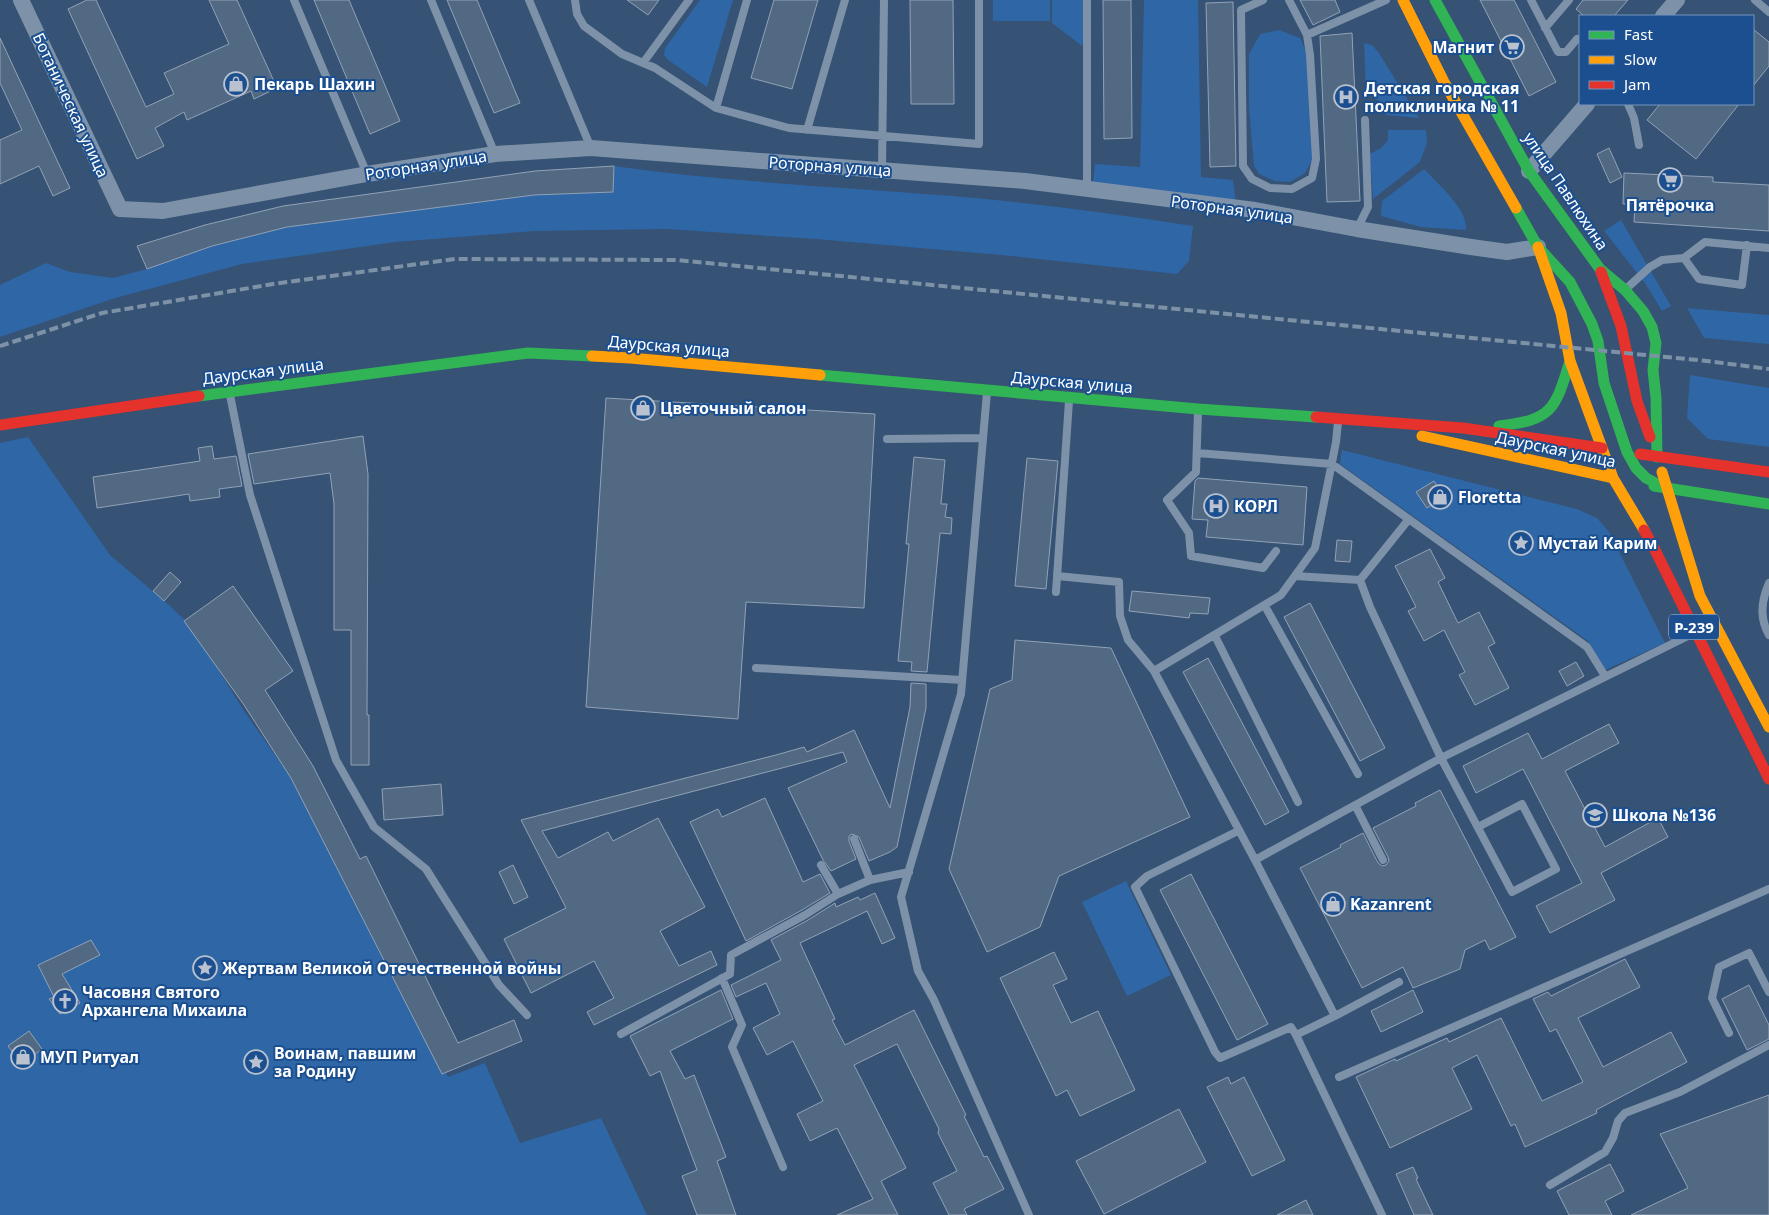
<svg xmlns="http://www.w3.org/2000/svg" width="1769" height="1215" font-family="'Noto Sans',sans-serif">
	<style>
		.green { fill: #2f66a5 }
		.building { fill: #526984; stroke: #92a2b6 }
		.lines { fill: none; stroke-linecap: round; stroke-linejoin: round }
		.lane { stroke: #7d92a8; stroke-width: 8 }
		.street { stroke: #7d92a8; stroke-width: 16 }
		.fast { stroke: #30b455; stroke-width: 11 }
		.slow { stroke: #ff9f0a; stroke-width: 11 }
		.jam { stroke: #e5322d; stroke-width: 11 }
		.rail { stroke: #7e92a7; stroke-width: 4; stroke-dasharray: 9 4; stroke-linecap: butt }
		.labels { text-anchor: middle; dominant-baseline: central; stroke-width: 4; stroke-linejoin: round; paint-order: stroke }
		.shield { fill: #1b4f8f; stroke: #bbcadd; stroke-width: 1 }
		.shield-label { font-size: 15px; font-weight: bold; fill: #fff }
		.poi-label { font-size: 16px; font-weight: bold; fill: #fff; stroke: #1b4f8f; text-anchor: start }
		.street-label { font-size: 16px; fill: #fff; stroke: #1b4f8f }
	</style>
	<rect width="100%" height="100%" fill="#365274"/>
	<path class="green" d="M700,0H733L707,87L668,60L664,55L665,48Z
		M993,0H1050V21H993Z
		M1052,0H1091L1082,46L1052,23Z
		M1144,0H1198L1201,177L1233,180L1236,203L1093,185L1095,164L1140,167Z
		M1279,30L1300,38L1308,56L1313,159L1305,173L1290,182L1275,181L1259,174L1254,166L1249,108V54L1260,34Z
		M1364,43L1372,45L1379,53L1419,118L1386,115L1382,103L1366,92Z
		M1388,130H1426L1427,143L1420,162L1373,199L1370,154L1381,148L1388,140Z
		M614,166C726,182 840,187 953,196C1033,203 1113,213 1193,226L1189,261L1177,274L1012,256L816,239L666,229L535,231L395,242L242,264L112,299L0,337V285L46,263L70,272L113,278L147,269L212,246L287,227L534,195L613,192Z
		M1424,169C1438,184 1468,209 1466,230L1421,227L1381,216L1382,201Z
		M1621,220L1671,306L1662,311L1645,283L1604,231Z
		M1687,308L1769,315V344L1704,338Z
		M1690,375L1769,388V447L1708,439L1687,418Z
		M28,437L110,555L169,605L190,625L246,714L288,773L448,1077L485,1063L520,1143L601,1118L647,1215H0V443Z
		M1342,450L1577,509L1597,518L1609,532L1665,643L1605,670L1588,641L1340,464Z
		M1126,881L1171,975L1127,996L1082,902Z"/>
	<path class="building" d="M87,0H96L146,107L174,94L164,73L229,44L209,0H237L277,88L254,99L251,91L187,120L184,112L155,128L164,146L137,159L68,9Z
		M314,0H349L400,121L370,134Z
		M447,0H477L520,103L494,113Z
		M627,0H659L648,15Z
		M774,0H818L792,89L751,78Z
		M910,0H953L954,104H911Z
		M1103,0H1131L1132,138L1104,139Z
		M1300,0H1335L1340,12L1313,25Z
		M1480,0H1514L1556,82L1529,96Z
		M1583,0H1628L1614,16H1584L1576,9Z
		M1233,2L1236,166L1210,167L1206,3Z
		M1753,29L1769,42V66L1753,86Z
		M1352,33L1360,201L1327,202L1320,36Z
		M0,38L70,188L53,196L39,166L0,184V140L22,130L0,83Z
		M1660,104H1739L1696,159L1647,120Z
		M1609,148L1622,177L1610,183L1597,154Z
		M614,166L613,192L534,195L287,227L212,246L147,269L137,246L205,225L283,206L535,171Z
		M1624,173L1713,177V182L1769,185V231L1634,222L1635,204H1623Z
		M606,398L875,414L864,608L746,602L738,719L586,707Z
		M363,436L368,474L367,715H369V765H351V630H334V504L330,473L254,484L248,454Z
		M212,446L214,459L236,456L242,486L219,489L220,497L190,501L189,494L97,508L93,477L200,461L198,448Z
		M914,457L945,460L941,504H947L945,517L952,518L951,534L940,533L927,672L911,671L912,662L898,661L909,544H906Z
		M1027,458L1058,461L1046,589L1015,586Z
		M1198,478L1307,487L1303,545L1206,537L1208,520L1192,519L1195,481Z
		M1434,481L1444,497L1427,508L1416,492Z
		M1337,540L1352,541L1350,562L1335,561Z
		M1430,549L1445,578L1438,582L1458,623L1479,612L1495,643L1488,647L1509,688L1475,705L1459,675L1465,672L1444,630L1424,641L1408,611L1416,607L1395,566Z
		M170,572L181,582L164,601L153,591Z
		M233,586L293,671L265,690L313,766L360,859L366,856L458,1043L514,1020L522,1041L442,1074L291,778L244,705L184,621Z
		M1132,591L1210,598L1208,614L1190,613L1189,618L1129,611Z
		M1310,603L1385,748L1360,761L1284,617Z
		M1015,640L1111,648L1190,817L1059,876L1040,927L987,952L949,869L990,689L1012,680Z
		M1208,658L1289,812L1265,825L1183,672Z
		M1576,662L1584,676L1567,686L1559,671Z
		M911,683L926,684V708L897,847L890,852L869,861L859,837L852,834L849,836V841L856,859L831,871L823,860L788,788L847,762L843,752L542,831L558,858L608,832L613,841L658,818L705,907L660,931L679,966L711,951L717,965L594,1025L587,1012L614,998L594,961L531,993L504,939L566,908L521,820L776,755L804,747L807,752L854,730L890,808L910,707Z
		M1609,724L1619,743L1565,771L1605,847L1658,818L1668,837L1601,873L1615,900L1550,933L1536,906L1582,883L1523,769L1476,793L1463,766L1528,733L1542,759Z
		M441,784L443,815L384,820L382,789Z
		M1440,790L1516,937L1490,950L1485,940L1465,950L1460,969L1413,988L1403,967L1362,988L1300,868L1341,847L1340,845L1363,833L1378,863L1382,866L1386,865L1389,861L1388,857L1373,828L1416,806L1415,803Z
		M765,798L803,882L820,874L830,893L802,910L746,941L690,822L718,809L722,817Z
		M513,865L528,897L514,904L499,872Z
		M1191,874L1268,1024L1237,1040L1160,890Z
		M875,893L895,938L882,944L867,911L800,943L835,1019L832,1020L845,1045L914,1010L966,1115L964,1116L984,1157L987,1156L1004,1189L964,1209L967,1215H949L933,1183L957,1171L938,1133L939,1129L897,1044L854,1065L906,1168L881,1181L898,1215H837L873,1199L837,1128L810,1141L797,1114L823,1101L793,1041L767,1055L753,1028L780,1014L766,983L736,997L731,985L781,960L771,940L808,920L835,903L836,907L858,897L860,900Z
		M91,940L100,955L62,974L80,1003L60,1014L49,999L54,997L38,965Z
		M1054,952L1067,979L1053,985L1071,1023L1098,1011L1135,1090L1080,1116L1067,1090L1056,1096L1000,978Z
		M1625,959L1640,987L1578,1018L1603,1067L1671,1032L1687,1062L1596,1110L1597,1113L1525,1147L1515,1124L1511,1126L1477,1055L1452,1068L1472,1109L1390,1148L1356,1077L1395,1059L1396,1061L1447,1038L1449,1042L1501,1018L1542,1101L1583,1082L1556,1029L1550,1032L1533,999L1548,992L1551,996Z
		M1749,985L1769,1025V1039L1747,1050L1722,999Z
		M721,990L733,1019L670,1051L685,1079L694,1075L726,1157L717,1161L736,1215H697L682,1176L697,1170L660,1071L650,1076L630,1036Z
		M1413,990L1423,1012L1381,1032L1371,1011Z
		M29,1031L42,1049L22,1064L8,1046Z
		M1228,1077L1231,1084L1244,1077L1285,1160L1252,1176L1207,1087Z
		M1769,1095V1215H1631L1688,1188L1660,1134Z
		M1179,1109L1206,1162L1104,1214L1076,1161Z
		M1610,1164L1624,1191L1605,1201L1612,1215H1569L1557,1191Z
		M1413,1167L1418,1178L1416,1179L1433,1215H1414L1396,1174Z
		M1306,1200L1313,1215H1277Z"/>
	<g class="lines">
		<path class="lane" d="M294,0L367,174
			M431,0L495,154
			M529,0L591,148
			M575,0L577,14L584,26L622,54L655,68L716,108L789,128L979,144V0
			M1263,0L1241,10L1243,166L1252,179L1270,188L1292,189L1312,178L1316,159L1310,55L1307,35L1289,0
			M1531,0L1558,52H1566L1577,39
			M1755,0L1769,12
			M1545,28L1569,0
			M1307,35L1386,0
			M643,63L689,0
			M1628,104L1634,118L1639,145
			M716,108L747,0
			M807,130L845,0
			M882,170L884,0
			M1087,189V0
			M1357,229L1368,207L1365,120
			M1684,258L1699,279L1742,285L1747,245
			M1627,288L1650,267L1662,260L1684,258L1705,242L1769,248
			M987,392L961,694L901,897L918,971L934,1000L1029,1215
			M230,395L250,495L336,760L374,827L426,869L499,985L527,1015
			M1198,411L1196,472L1167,500L1189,533L1191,556L1263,568L1276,551
			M887,439L983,438
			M1197,453L1332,464L1587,647L1605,676
			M1057,576L1119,582L1120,616L1128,640L1154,671
			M1295,576L1360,580L1370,607L1441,758L1512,892L1556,869L1522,804L1478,827
			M1360,580L1409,519
			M1769,583C1761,601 1759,618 1769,635
			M1056,592L1069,401
			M1265,606L1358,774
			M1215,636L1298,802
			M756,668L962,680
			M1355,805L1383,860
			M1238,831L1147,876L1135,887L1215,1052L1220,1058L1291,1027L1296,1035
			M854,839L870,880
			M1255,860L1154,671L1281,595L1315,548L1336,442L1338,422
			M821,865L838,894
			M722,978L742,1025L732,1047L783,1167
			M1335,1016L1399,982
			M1729,1033L1712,998L1719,967L1749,953L1769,992
			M621,1034L730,974L731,955L805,915L838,894L870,880L909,872
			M1339,1077L1769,889
			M1550,1185L1605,1152L1613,1138L1618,1121L1625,1113L1680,1092L1769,1045
			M1382,1215L1296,1035L1335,1016L1255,860L1441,758L1692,634"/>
		<path class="street" d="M21,0L120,209L163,211L367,174L495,154L591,148L1025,181L1255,210L1357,229L1471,247L1507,252L1538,247
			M1663,16L1677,0
			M1529,171L1587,104"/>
		<path class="fast" d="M1435,0L1529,171L1600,269L1625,290L1643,311L1652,327L1656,343L1653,370L1656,398L1657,457
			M1516,208L1538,247L1570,282L1592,324L1598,341L1604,383L1627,452L1636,468L1646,478L1667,489
			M820,375L1198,409L1316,417
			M199,396L528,353L592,356
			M1499,426C1552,420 1555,410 1570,361
			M1654,486L1769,504"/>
		<path class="slow" d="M1403,0L1444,82L1516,208
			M1538,247L1561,313L1570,361L1613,478L1644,530
			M592,356L630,358L820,375
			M1422,436L1613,478
			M1662,472L1700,596L1769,727"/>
		<path class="jam" d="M1601,272L1621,326L1637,401L1650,437
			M1316,417L1463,428L1602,448
			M0,425L199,396
			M1640,454L1769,472
			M1644,530L1654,548L1769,779"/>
		<path class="rail" d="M0,346L102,313L273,284L455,259L677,260L1707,361L1769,369"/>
	</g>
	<defs>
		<g id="supermarket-ring" transform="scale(1.25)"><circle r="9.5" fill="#1b4f8f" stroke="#b9c2ce" stroke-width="1.5"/><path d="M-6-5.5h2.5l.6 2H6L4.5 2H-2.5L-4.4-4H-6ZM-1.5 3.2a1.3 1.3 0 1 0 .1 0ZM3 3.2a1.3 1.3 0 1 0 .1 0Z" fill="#b9c2ce"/></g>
		<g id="shop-ring" transform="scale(1.25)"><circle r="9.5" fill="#1b4f8f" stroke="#b9c2ce" stroke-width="1.5"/><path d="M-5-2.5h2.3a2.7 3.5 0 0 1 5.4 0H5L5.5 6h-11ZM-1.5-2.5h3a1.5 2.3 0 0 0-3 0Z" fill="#b9c2ce"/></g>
		<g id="hospital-ring" transform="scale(1.25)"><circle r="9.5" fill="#1b4f8f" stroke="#b9c2ce" stroke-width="1.5"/><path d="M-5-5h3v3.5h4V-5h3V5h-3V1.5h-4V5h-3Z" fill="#b9c2ce"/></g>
		<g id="sight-ring" transform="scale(1.25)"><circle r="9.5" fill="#1b4f8f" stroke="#b9c2ce" stroke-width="1.5"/><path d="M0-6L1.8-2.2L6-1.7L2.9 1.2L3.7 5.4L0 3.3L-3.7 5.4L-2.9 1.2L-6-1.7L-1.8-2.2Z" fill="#b9c2ce"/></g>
		<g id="school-ring" transform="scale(1.25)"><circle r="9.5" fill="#1b4f8f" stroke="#b9c2ce" stroke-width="1.5"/><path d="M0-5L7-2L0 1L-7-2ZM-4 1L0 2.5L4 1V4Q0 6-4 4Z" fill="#b9c2ce"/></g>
		<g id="church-ring" transform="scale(1.25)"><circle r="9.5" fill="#1b4f8f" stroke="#b9c2ce" stroke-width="1.5"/><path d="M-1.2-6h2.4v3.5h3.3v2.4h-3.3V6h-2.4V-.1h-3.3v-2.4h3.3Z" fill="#b9c2ce"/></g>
	</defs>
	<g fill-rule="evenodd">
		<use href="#supermarket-ring" x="1512" y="47"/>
		<use href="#shop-ring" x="236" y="84"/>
		<use href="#hospital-ring" x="1346" y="97"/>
		<use href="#supermarket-ring" x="1670" y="180"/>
		<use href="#shop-ring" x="643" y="408"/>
		<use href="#shop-ring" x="1440" y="497"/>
		<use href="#hospital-ring" x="1216" y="506"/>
		<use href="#sight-ring" x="1521" y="543"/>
		<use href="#school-ring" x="1595" y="815"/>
		<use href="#shop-ring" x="1333" y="904"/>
		<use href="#sight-ring" x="205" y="968"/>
		<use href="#church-ring" x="65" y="1001"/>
		<use href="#shop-ring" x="23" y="1057"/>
		<use href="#sight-ring" x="256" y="1062"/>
	</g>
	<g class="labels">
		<rect class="shield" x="1669" y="614.5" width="50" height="25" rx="4"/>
		<g class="shield-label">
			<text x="1694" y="627">Р-239</text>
		</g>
		<g class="poi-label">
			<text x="1494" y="47" text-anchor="end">Магнит</text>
			<text x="254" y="84">Пекарь Шахин</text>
			<text x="1364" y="88">Детская городская<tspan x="1364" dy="18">поликлиника № 11</tspan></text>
			<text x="1670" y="205" text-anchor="middle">Пятёрочка</text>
			<text x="660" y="408">Цветочный салон</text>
			<text x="1458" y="497">Floretta</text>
			<text x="1234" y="506">КОРЛ</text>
			<text x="1538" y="543">Мустай Карим</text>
			<text x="1612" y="815">Школа №136</text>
			<text x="1350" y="904">Kazanrent</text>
			<text x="222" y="968">Жертвам Великой Отечественной войны</text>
			<text x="82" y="992">Часовня Святого<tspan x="82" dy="18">Архангела Михаила</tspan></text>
			<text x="274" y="1053">Воинам, павшим<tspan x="274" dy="18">за Родину</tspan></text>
			<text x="40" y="1057">МУП Ритуал</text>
		</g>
		<g class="street-label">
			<text transform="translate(71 105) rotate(65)">Ботаническая улица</text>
			<text transform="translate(426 165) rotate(-9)">Роторная улица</text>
			<text transform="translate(830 166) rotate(4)">Роторная улица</text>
			<text transform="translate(1566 191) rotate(56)">улица Павлюхина</text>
			<text transform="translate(1232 209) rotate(8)">Роторная улица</text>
			<text transform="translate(669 346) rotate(5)">Даурская улица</text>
			<text transform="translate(263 371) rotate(-7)">Даурская улица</text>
			<text transform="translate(1072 382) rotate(5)">Даурская улица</text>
			<text transform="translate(1556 449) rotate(12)">Даурская улица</text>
		</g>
	</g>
	<rect x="1579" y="15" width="175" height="90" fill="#1b4f8f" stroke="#7695bc"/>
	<rect x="1589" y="31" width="25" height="8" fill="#30b455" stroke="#7695bc"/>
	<text x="1624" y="40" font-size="15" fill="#ffffff">Fast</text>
	<rect x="1589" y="56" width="25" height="8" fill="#ff9f0a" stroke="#7695bc"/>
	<text x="1624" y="65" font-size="15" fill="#ffffff">Slow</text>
	<rect x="1589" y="81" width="25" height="8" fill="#e5322d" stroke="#7695bc"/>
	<text x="1624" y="90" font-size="15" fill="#ffffff">Jam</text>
</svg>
